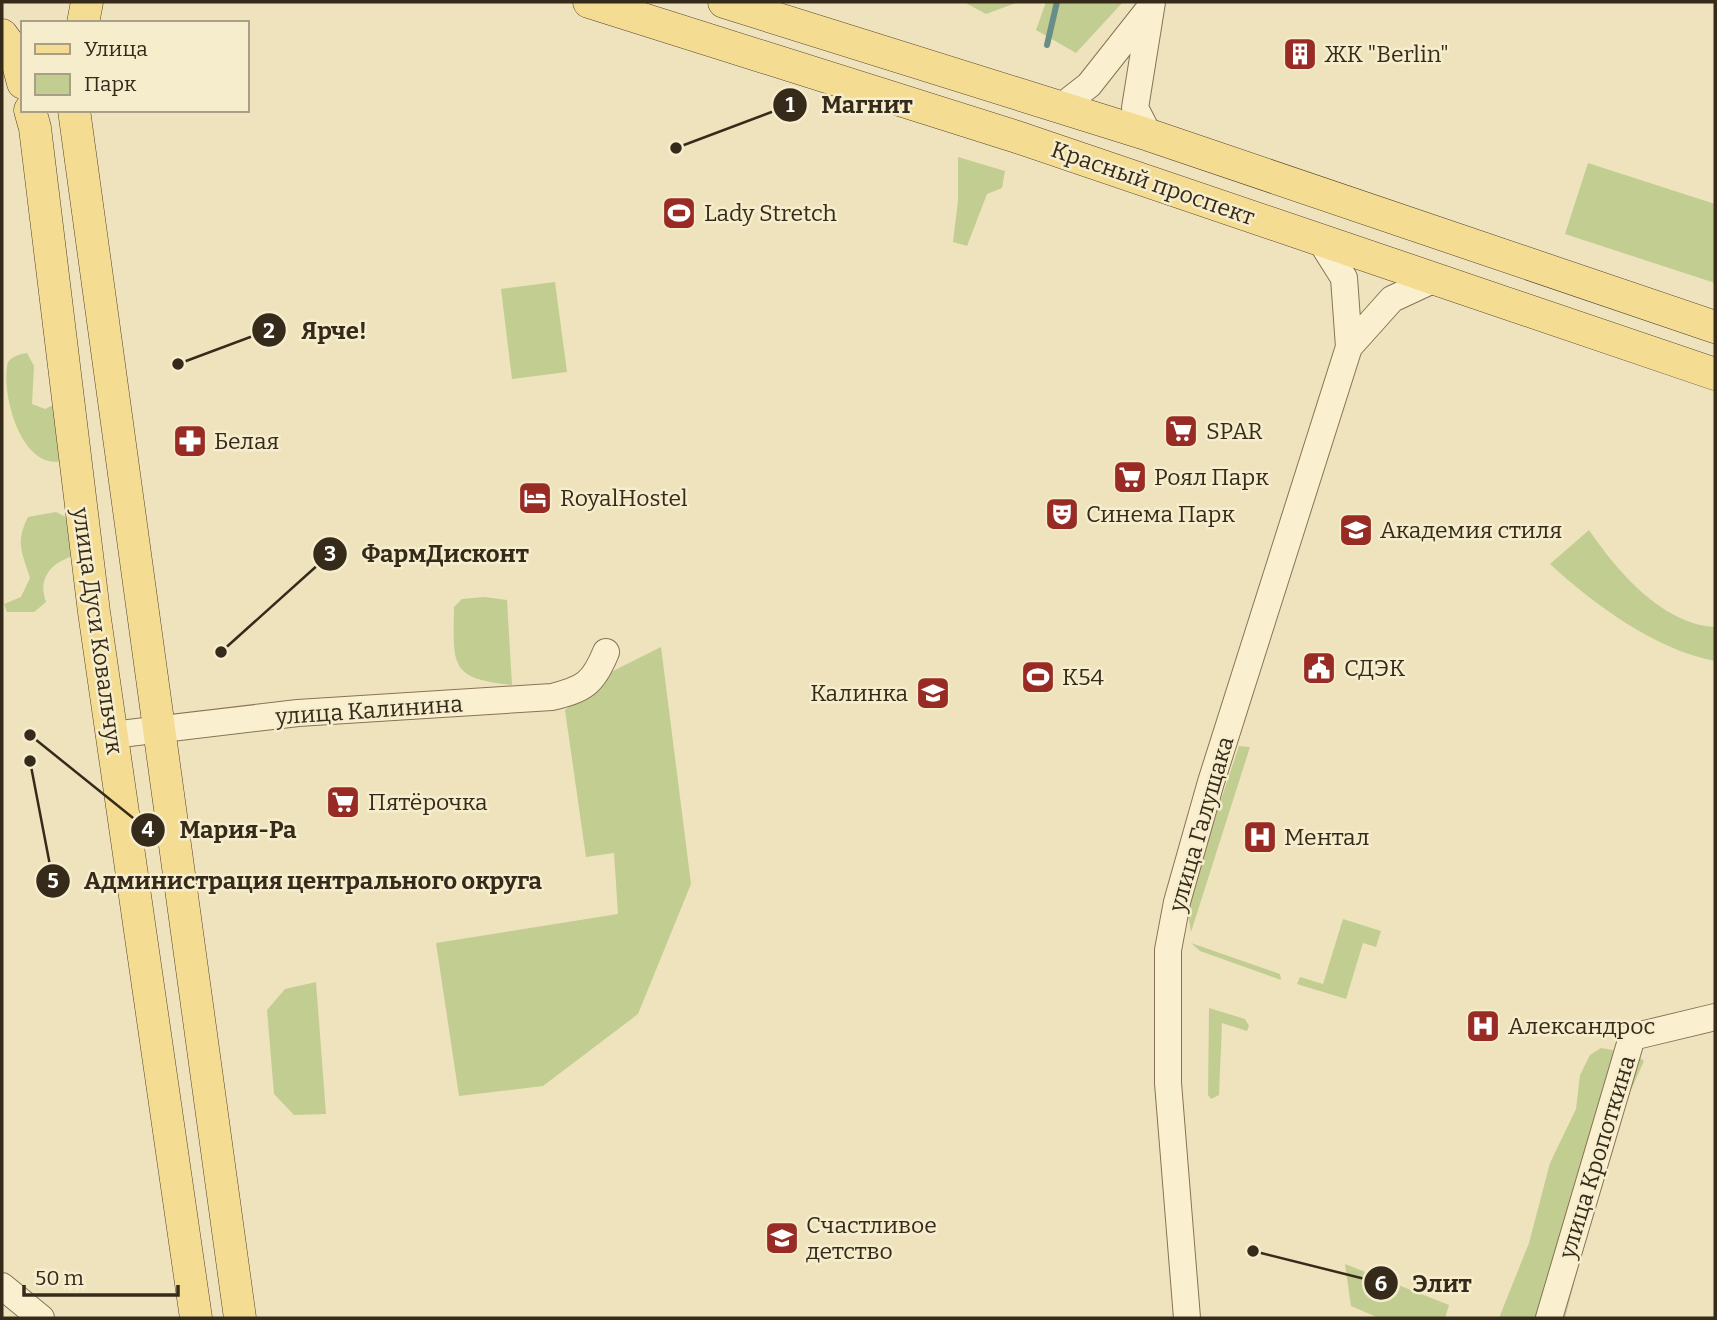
<svg xmlns="http://www.w3.org/2000/svg" width="1717" height="1320" font-family="Bitter,serif">
	<style>
		.green { fill: #c2cd91 }
		.lines { fill: none; stroke-linecap: round; stroke-linejoin: round }
		.stream { stroke: #688e87; stroke-width: 6 }
		.minor-casing { stroke: #877356; stroke-width: 28 }
		.major-casing { stroke: #54412b; stroke-width: 33 }
		.minor { stroke: #faf0d0; stroke-width: 26 }
		.major { stroke: #f4dd93; stroke-width: 32 }
		.labels { text-anchor: middle; dominant-baseline: central; stroke-width: 5; stroke-linejoin: round; paint-order: stroke }
		.poi-label { font-size: 23px; fill: #362a1b; stroke: #f6edcd; text-anchor: start }
		.street-label { font-size: 23px; fill: #362a1b; stroke: #f6edcd }
		.leader { fill: none; stroke: #362a1b; stroke-width: 2.5 }
		.callout-dot { fill: #362a1b; stroke: #f6edcd; stroke-width: 2.5 }
		.mark-label { font-size: 21px; text-anchor: middle; font-weight: bold; fill: #fff }
		.callout-label { font-size: 24px; text-anchor: middle; font-weight: bold; fill: #362a1b; stroke: #f6edcd; stroke-width: 5; stroke-linejoin: round; paint-order: stroke }
	</style>
	<rect width="100%" height="100%" fill="#efe3bd"/>
	<path class="green" d="M964,2H1019L986,14Z
		M1046,2H1123L1076,53L1036,30Z
		M958,157L1005,171L1002,188L987,194L967,246L953,242L958,201Z
		M1588,163L1715,204V283L1565,234Z
		M555,282L567,372L512,379L501,289Z
		M27,353L34,366L32,404L45,409L51,406L59,408L66,460C21,475 0,391 8,362C13,356 20,354 27,353Z
		M56,512L72,520L76,555C52,562 37,577 46,602L34,612H7L4,604L21,597L30,578C22,552 15,543 28,517Z
		M1589,530C1617,571 1662,624 1715,627V661C1656,650 1593,604 1550,564Z
		M484,597L507,600L512,685C450,679 453,666 454,607L462,599Z
		M661,647L691,884L638,1014L543,1086L459,1096L436,943L618,914L614,853L586,857L565,710L609,673Z
		M1239,746L1250,747L1191,932L1186,904Z
		M1343,919L1381,931L1376,947L1363,943L1346,999L1297,984L1300,977L1323,984Z
		M1191,943L1280,974L1281,980L1200,951Z
		M316,982L326,1114L294,1115L274,1094L267,1010L285,989Z
		M1209,1008L1245,1019L1249,1026L1247,1031L1222,1023L1219,1095L1211,1099L1208,1095Z
		M1601,1048L1635,1054L1644,1061L1627,1099L1603,1172L1565,1318H1499L1529,1243L1550,1163L1576,1109L1580,1075L1590,1055Z
		M1345,1264L1449,1305L1445,1318H1379L1351,1306Z"/>
	<g class="lines">
		<path class="stream" d="M1047,45L1057,2"/>
		<g class="minor-casing">
			<path id="minor" d="M1062,106L1089,85L1149,9
				M1149,135L1135,108L1152,2
				M1349,347L1392,299L1435,279
				M112,735L298,713L552,697C584,689 593,684 606,652
				M2,1286L41,1318
				M1187,1318L1168,1083V950L1177,902L1211,782L1349,347L1344,278L1320,240
				M1549,1318L1632,1037L1715,1017"/>
		</g>
		<g class="major-casing">
			<path id="major" d="M589,2L1017,137L1715,374
				M724,2L1149,135L1715,327
				M83,23L87,2
				M2,35L15,53L23,83
				M30,110L35,128L94,612L196,1318
				M74,110L240,1318"/>
		</g>
		<use href="#minor" class="minor"/>
		<use href="#major" class="major"/>
	</g>
	<defs>
		<g id="building-square" transform="scale(1.75)"><rect x="-9" y="-9" width="18" height="18" rx="4" fill="#982b24" stroke="#f6edcd"/><path d="M-4-6H4V6H1V3H-1V6H-4ZM-2.5-4.3h1.7v1.8h-1.7ZM.8-4.3h1.7v1.8H.8ZM-2.5-1h1.7V.8h-1.7ZM.8-1h1.7V.8H.8Z" fill="#fff"/></g>
		<g id="stadium-square" transform="scale(1.75)"><rect x="-9" y="-9" width="18" height="18" rx="4" fill="#982b24" stroke="#f6edcd"/><path d="M0-5a6.5 5 0 1 0 0 10a6.5 5 0 1 0 0-10ZM-3.5-1.8h7v3.6h-7Z" fill="#fff"/></g>
		<g id="supermarket-square" transform="scale(1.75)"><rect x="-9" y="-9" width="18" height="18" rx="4" fill="#982b24" stroke="#f6edcd"/><path d="M-6-5.5h2.5l.6 2H6L4.5 2H-2.5L-4.4-4H-6ZM-1.5 3.2a1.3 1.3 0 1 0 .1 0ZM3 3.2a1.3 1.3 0 1 0 .1 0Z" fill="#fff"/></g>
		<g id="pharmacy-square" transform="scale(1.75)"><rect x="-9" y="-9" width="18" height="18" rx="4" fill="#982b24" stroke="#f6edcd"/><path d="M-2-6h4v4h4v4h-4v4h-4v-4h-4v-4h4Z" fill="#fff"/></g>
		<g id="hotel-square" transform="scale(1.75)"><rect x="-9" y="-9" width="18" height="18" rx="4" fill="#982b24" stroke="#f6edcd"/><path d="M-6-4.5h1.5V1H6V5H4.5V3h-9V5H-6ZM-4 0a1.8 1.8 0 1 1 3.6 0ZM.5 0V-2.5h3Q6-2.5 6 0Z" fill="#fff"/></g>
		<g id="theatre-square" transform="scale(1.75)"><rect x="-9" y="-9" width="18" height="18" rx="4" fill="#982b24" stroke="#f6edcd"/><path d="M-5-5.5Q0-4 5-5.5V0Q5 5 0 6Q-5 5-5 0ZM-3.3-2.5H-1v1.5H-3.3ZM1-2.5H3.3v1.5H1ZM-2.8 1Q0 5.5 2.8 1Z" fill="#fff"/></g>
		<g id="university-square" transform="scale(1.75)"><rect x="-9" y="-9" width="18" height="18" rx="4" fill="#982b24" stroke="#f6edcd"/><path d="M0-5L7-2L0 1L-7-2ZM-4 1L0 2.5L4 1V4Q0 6-4 4Z" fill="#fff"/></g>
		<g id="civic-square" transform="scale(1.75)"><rect x="-9" y="-9" width="18" height="18" rx="4" fill="#982b24" stroke="#f6edcd"/><path d="M-.6-6.5H3V-4.5H.6V-3L4-1V1h2V6H-6V1h2V-1L-.6-3ZM-1.2 2.5V6h2.4V2.5Z" fill="#fff"/></g>
		<g id="school-square" transform="scale(1.75)"><rect x="-9" y="-9" width="18" height="18" rx="4" fill="#982b24" stroke="#f6edcd"/><path d="M0-5L7-2L0 1L-7-2ZM-4 1L0 2.5L4 1V4Q0 6-4 4Z" fill="#fff"/></g>
		<g id="hospital-square" transform="scale(1.75)"><rect x="-9" y="-9" width="18" height="18" rx="4" fill="#982b24" stroke="#f6edcd"/><path d="M-5-5h3v3.5h4V-5h3V5h-3V1.5h-4V5h-3Z" fill="#fff"/></g>
	</defs>
	<g fill-rule="evenodd">
		<use href="#building-square" x="1300" y="54"/>
		<use href="#stadium-square" x="679" y="213"/>
		<use href="#supermarket-square" x="1181" y="431"/>
		<use href="#pharmacy-square" x="190" y="441"/>
		<use href="#supermarket-square" x="1130" y="477"/>
		<use href="#hotel-square" x="535" y="498"/>
		<use href="#theatre-square" x="1062" y="514"/>
		<use href="#university-square" x="1356" y="530"/>
		<use href="#civic-square" x="1319" y="668"/>
		<use href="#stadium-square" x="1038" y="677"/>
		<use href="#school-square" x="933" y="693"/>
		<use href="#supermarket-square" x="343" y="802"/>
		<use href="#hospital-square" x="1260" y="837"/>
		<use href="#hospital-square" x="1483" y="1026"/>
		<use href="#school-square" x="782" y="1238"/>
	</g>
	<g class="labels">
		<g class="poi-label">
			<text x="1324" y="54">ЖК "Berlin"</text>
			<text x="704" y="213">Lady Stretch</text>
			<text x="1206" y="431">SPAR</text>
			<text x="214" y="441">Белая</text>
			<text x="1154" y="477">Роял Парк</text>
			<text x="560" y="498">RoyalHostel</text>
			<text x="1086" y="514">Синема Парк</text>
			<text x="1380" y="530">Академия стиля</text>
			<text x="1344" y="668">СДЭК</text>
			<text x="1062" y="677">К54</text>
			<text x="908" y="693" text-anchor="end">Калинка</text>
			<text x="368" y="802">Пятёрочка</text>
			<text x="1284" y="837">Ментал</text>
			<text x="1508" y="1026">Александрос</text>
			<text x="806" y="1225">Счастливое<tspan x="806" dy="26">детство</tspan></text>
		</g>
		<g class="street-label">
			<text transform="translate(1153 183) rotate(19)">Красный проспект</text>
			<text transform="translate(98 631) rotate(82)">улица Дуси Ковальчук</text>
			<text transform="translate(369 710) rotate(-4)">улица Калинина</text>
			<text transform="translate(1201 824) rotate(-74)">улица Галущака</text>
			<text transform="translate(1597 1157) rotate(-73)">улица Кропоткина</text>
		</g>
	</g>
	<path class="leader" d="M676 148L790 105M178 364L269 330M221 652L330 554M30 735L148 830M30 761L53 881M1253 1251L1381 1283"/>
	<g class="callout-dot">
		<circle cx="676" cy="148" r="7"/>
		<circle cx="178" cy="364" r="7"/>
		<circle cx="221" cy="652" r="7"/>
		<circle cx="30" cy="735" r="7"/>
		<circle cx="30" cy="761" r="7"/>
		<circle cx="1253" cy="1251" r="7"/>
		<circle cx="790" cy="105" r="18"/>
		<circle cx="269" cy="330" r="18"/>
		<circle cx="330" cy="554" r="18"/>
		<circle cx="148" cy="830" r="18"/>
		<circle cx="53" cy="881" r="18"/>
		<circle cx="1381" cy="1283" r="18"/>
	</g>
	<g class="mark-label">
		<text x="790" y="112">1</text>
		<text x="269" y="338">2</text>
		<text x="330" y="561">3</text>
		<text x="148" y="837">4</text>
		<text x="53" y="888">5</text>
		<text x="1381" y="1291">6</text>
	</g>
	<g class="callout-label">
		<text x="867" y="113">Магнит</text>
		<text x="334" y="339">Ярче!</text>
		<text x="445" y="562">ФармДисконт</text>
		<text x="238" y="838">Мария-Ра</text>
		<text x="313" y="889">Администрация центрального округа</text>
		<text x="1442" y="1292">Элит</text>
	</g>
	<rect width="1717" height="1320" fill="none" stroke="#362a1b" stroke-width="7"/>
	<rect x="21" y="21" width="228" height="91" fill="#f6edcd" stroke="#a99f86" stroke-width="2"/>
	<rect x="35" y="44" width="35" height="10" fill="#f4dd93" stroke="#a99f86" stroke-width="2"/>
	<text x="84" y="56" font-size="21" fill="#362a1b">Улица</text>
	<rect x="35" y="74" width="35" height="21" fill="#c2cd91" stroke="#a99f86" stroke-width="2"/>
	<text x="84" y="91" font-size="21" fill="#362a1b">Парк</text>
	<path d="M24 1285v10h154v-10" fill="none" stroke="#362a1b" stroke-width="3.5"/>
	<text x="35" y="1285" font-size="21" fill="#362a1b" stroke="#f6edcd" stroke-width="5" paint-order="stroke">50 m</text>
</svg>
